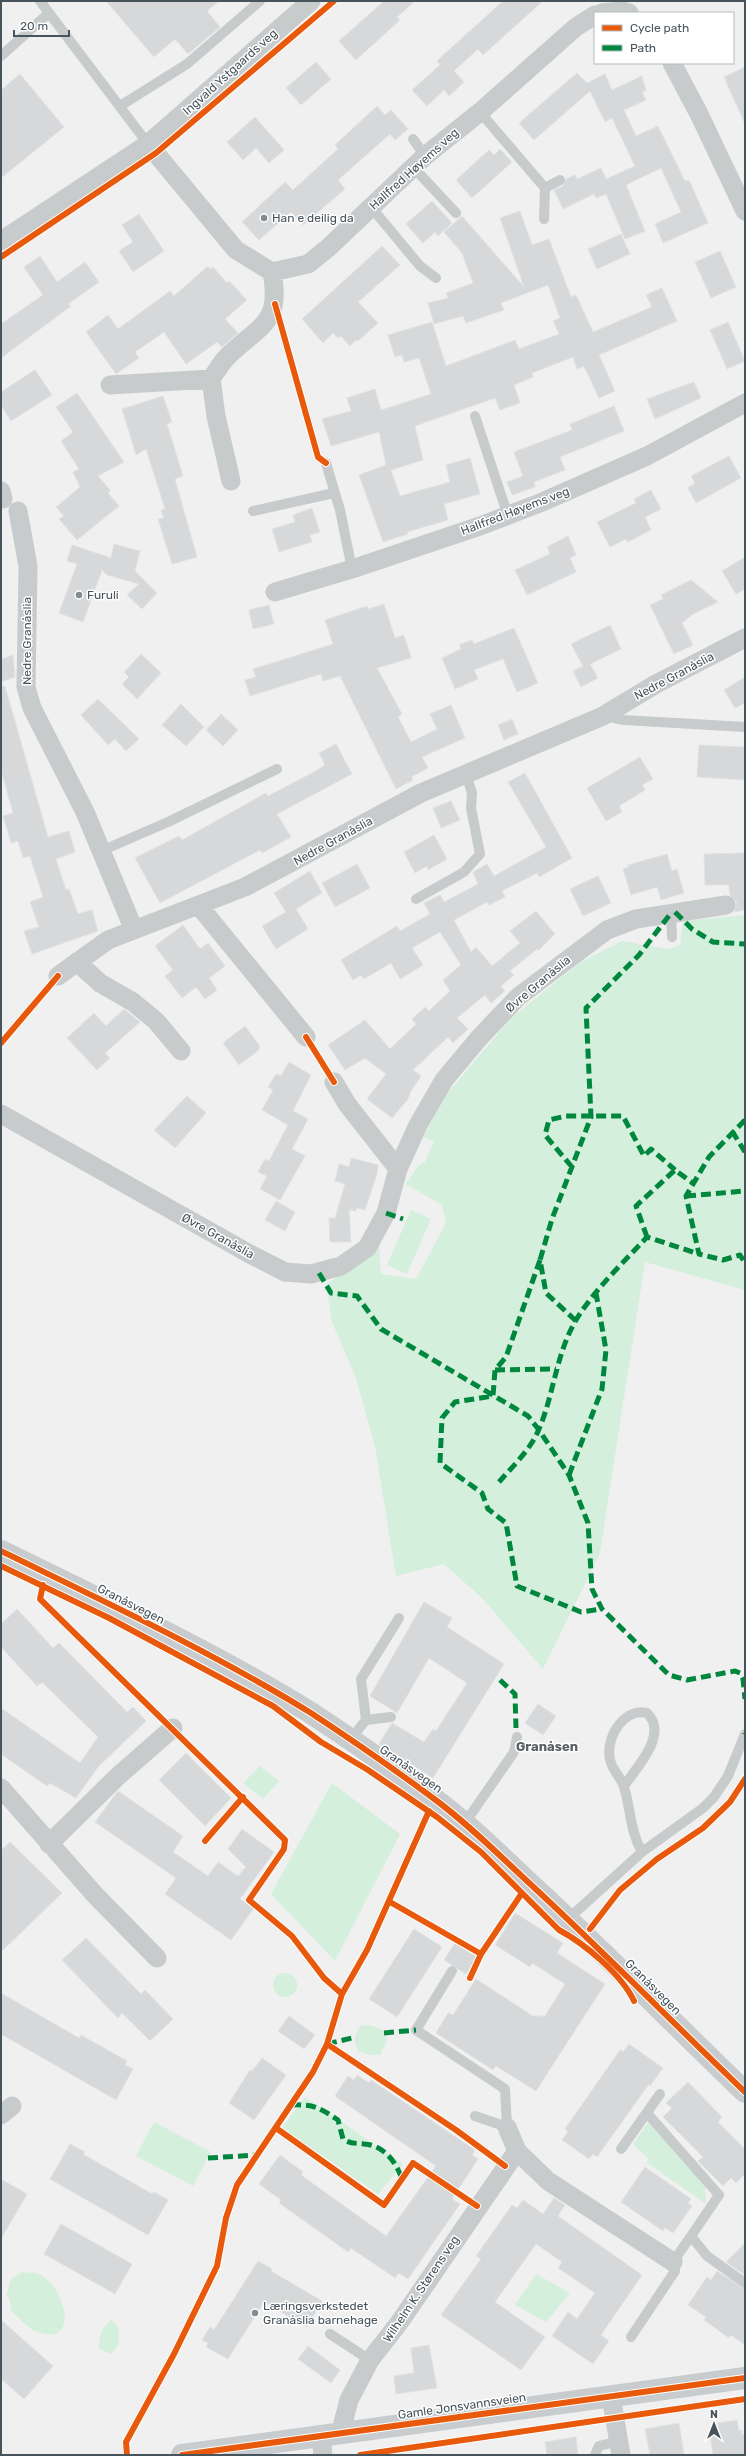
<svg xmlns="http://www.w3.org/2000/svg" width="746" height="2456" font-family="Rubik,sans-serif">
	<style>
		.green { fill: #d4efdc }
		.building { fill: #d6d8d9; stroke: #e1e2e3 }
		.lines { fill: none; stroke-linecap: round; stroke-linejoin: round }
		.lane { stroke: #c7cbcc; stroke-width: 10 }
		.street { stroke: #c7cbcc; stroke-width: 19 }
		.secondary { stroke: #c8ccce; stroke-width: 22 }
		.quiet { stroke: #00873e; stroke-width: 5; stroke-dasharray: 10 5; stroke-linecap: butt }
		.cycleway-casing { stroke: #fff; stroke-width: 8 }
		.cycleway { stroke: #e8590c; stroke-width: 6 }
		.poi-dot { fill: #828b90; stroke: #fff; stroke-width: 1.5 }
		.labels { text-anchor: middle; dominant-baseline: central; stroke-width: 3; stroke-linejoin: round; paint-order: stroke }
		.street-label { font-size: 12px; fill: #47545c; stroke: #fff }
		.poi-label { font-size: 12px; fill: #47545c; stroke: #fff; text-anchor: start }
		.neighbourhood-label { font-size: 13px; font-weight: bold; fill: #5b6064; stroke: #fff }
	</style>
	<rect width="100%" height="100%" fill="#f0f0f0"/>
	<path class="green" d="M745,915V1290L645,1262L600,1553L543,1669L482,1598L444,1564L396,1576L375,1447L356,1378L332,1322L326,1285L379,1246L381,1274L416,1279L446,1223L442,1205L406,1184L418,1166L425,1162L434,1141L423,1137L447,1094L512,1017L581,962L622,941L668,949L680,945L683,921Z
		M411,1210L431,1219L407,1274L387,1265Z
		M260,1766L279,1781L263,1799L243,1783Z
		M332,1783L400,1834L335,1961L271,1894Z
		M273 1985a12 12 0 1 1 24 0a12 12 0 1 1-24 0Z
		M369,2025L382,2029L387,2041L380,2055H370L358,2051C353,2040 354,2035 360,2026Z
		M305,2097L403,2164L378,2194L282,2128Z
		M650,2120L705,2187L706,2204L647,2163L649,2159L633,2144Z
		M154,2122L211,2152L193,2186L136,2156Z
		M22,2272C28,2273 36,2272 41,2275C65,2288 81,2347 37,2332C28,2329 19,2317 11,2311L10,2300L6,2295L11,2279Z
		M536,2274L570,2293L546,2322L515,2305Z
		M111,2320L117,2325C121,2337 120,2347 110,2354L99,2348C99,2334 101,2329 111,2320Z"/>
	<path class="building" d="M106,1H219L207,11L220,27L188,54L175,39L154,57Z
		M384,1H415L397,17L400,20L356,60L339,41Z
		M503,1H543L483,55L478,49L454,71L464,82L449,96L444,90L427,106L412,90L440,65L437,61L440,58Z
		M316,62L331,79L301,105L286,88Z
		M745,67V124L724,77Z
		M577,73L587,83L605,74L612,90L642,76L646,90L642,92L646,100L624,110L636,136L658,126L685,181L689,180L708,223L663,243L655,224L681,212L661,168L626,185L645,231L625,239L606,194L596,198L594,194L563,209L554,190L563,186L566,179L575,175L577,179L601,168L606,179L635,166L612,118L605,122L590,91L534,140L519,123Z
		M20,74L64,127L1,178V90Z
		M377,106L385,115L391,110L408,129L395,140L390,134L338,180L345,189L303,225L291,212L259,240L242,222L285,182L293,190L338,149L335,145Z
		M255,117L284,150L269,163L256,148L243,160L227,142Z
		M500,149L512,162L472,198L456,180L489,150L494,155Z
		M432,201L452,223L438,236L435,232L423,243L406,224Z
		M520,211L532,245L549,239L571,297L576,295L593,332L652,307L646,295L662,288L677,321L599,355L615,391L599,398L584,366L577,369L573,357L532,373L533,377L514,385L520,403L500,410L495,398L415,426L423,460L391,470L400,496L450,482L446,465L470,458L480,494L444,504L448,520L407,532L408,534L383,542L359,475L386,465L379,432L331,446L322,419L351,411L347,398L375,389L381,410L431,394L419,358L404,362L402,355L395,357L388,335L432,322L446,366L515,340L519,349L559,334L553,321L560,318L548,285L501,303L504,310L466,323L463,316L434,324L428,303L448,298L446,293L473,283L462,253L444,232L462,216L524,287L500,218Z
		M139,214L164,251L133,272L119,251L133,242L122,225Z
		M621,234L630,254L597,269L588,249Z
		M382,246L400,265L358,302L378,323L358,341L356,340L350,346L341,336L338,338L333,333L323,343L302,319Z
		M720,251L736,287L711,298L695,262Z
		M40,256L57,282L85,262L99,282L68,304L71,306L1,358V324L43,295L24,267Z
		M208,266L210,269L213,267L227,283L229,281L247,300L225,319L238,333L222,347L217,342L186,364L164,332L135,352L139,358L116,374L86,332L108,315L118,329L170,291L174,296Z
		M728,322L745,361L727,369L710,330Z
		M35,370L52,395L11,421L1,405V392Z
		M694,382L701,398L655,419L647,399Z
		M77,393L124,462L98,476L110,490L108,493L119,506L77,540L59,519L64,516L56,507L80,487L73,472L79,469L61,441L73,432L56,407Z
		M163,396L172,422L167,424L183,476L175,479L197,557L172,564L158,519L164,518L161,510L165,509L146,449L136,455L122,409Z
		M614,406L624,431L560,457L565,470L534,482L535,487L512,495L507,482L523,476L514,452L572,430L570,424Z
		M729,456L741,478L696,503L688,488L695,483L691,476Z
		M651,490L661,509L645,517L651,530L628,542L626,539L610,547L597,522L636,503L634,499Z
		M312,508L320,532L310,535L312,542L279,552L272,529L295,522L293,515Z
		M568,536L576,555L570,558L576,572L527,595L515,570L550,554L547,547Z
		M114,544L140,551L135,571L157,593L142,609L127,595L139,584L107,575L102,570L83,622L59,613L77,564L67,561L72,545L111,558Z
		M745,557V589L736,594L722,571Z
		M691,580L718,602L693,614L682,623L693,645L674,654L650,605L663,599L661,595Z
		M384,604L395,638L404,635L411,658L377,668L402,714L398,717L411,742L437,729L430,714L451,705L465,738L422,757L428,768L411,777L413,780L396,789L340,676L323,681L321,674L250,696L245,680L256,677L253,669L333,644L325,620L367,606L368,609Z
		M269,605L274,624L253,629L249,610Z
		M610,625L621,649L590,664L598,678L581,687L573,671L583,666L571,644Z
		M514,628L538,683L517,692L503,659L474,670L478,679L455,689L442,658L461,649L459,645L472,640L474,644Z
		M141,654L161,673L137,699L122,684L129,677L124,672Z
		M13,655L15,677L1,682V659Z
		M745,677V703L735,708L724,690Z
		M1,686H5L48,837L69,831L75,852L56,859L66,890L69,889L78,914L92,910L98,931L32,954L24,931L39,927L30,902L43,897L30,856L23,858L18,841L11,843L3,816L13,813L1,770Z
		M98,699L139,739L126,751L115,739L108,745L81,715Z
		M181,704L204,727L186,746L162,725Z
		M221,714L238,730L223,746L206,730Z
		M512,719L518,734L504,740L498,725Z
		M336,744L352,774L277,814L291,837L262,853L260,850L160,903L135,858L179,836L182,840L266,793L268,796L312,773L325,765L319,753Z
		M699,745L745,747V780L697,777Z
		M640,757L653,779L642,785L645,790L619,806L622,812L606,821L587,788Z
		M525,773L572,858L539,877L537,873L502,891L505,897L489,905L487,902L454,920L471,952L476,947L492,966L520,943L510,931L536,911L555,934L538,951L537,949L510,971L514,975L501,986L505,991L491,1003L485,995L457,1018L468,1029L453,1043L448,1037L413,1070L421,1076L411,1091L408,1099L392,1118L367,1099L386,1074L365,1058L345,1070L328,1045L365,1020L390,1049L416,1024L412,1019L425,1007L429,1011L450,991L443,980L461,965L440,932L412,948L423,965L400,979L391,963L364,979L361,975L353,980L341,960L397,926L400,931L430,914L424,903L440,895L444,902L478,884L473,872L487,864L494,876L546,847L508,782Z
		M451,801L460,820L441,828L433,808Z
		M434,835L447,859L428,870L427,866L415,873L404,852Z
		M745,853V910L734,912L737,903L730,895L729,885H705L704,854Z
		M667,854L672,871L677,869L684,893L661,900L657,887L631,895L623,869L629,867L628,865Z
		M357,864L370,888L335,907L322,883Z
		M310,871L322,893L296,909L308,929L276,949L262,926L286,912L274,893Z
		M598,876L611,903L583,916L570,889Z
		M183,925L200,949L208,943L225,966L209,978L217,990L205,999L196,987L182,998L165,976L173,970L155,946Z
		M124,1009L140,1022L105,1053L110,1058L97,1070L67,1038L94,1013L106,1026Z
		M245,1026L259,1045V1050L239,1065L223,1043Z
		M289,1062L311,1075L293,1111L308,1119L292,1149L305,1156L280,1200L260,1189L267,1176L258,1172L265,1159L269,1161L288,1125L262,1110L273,1090L268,1087L276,1074L281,1076Z
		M187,1096L206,1113L175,1148L154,1130Z
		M351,1158L378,1165L377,1174L365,1210L357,1208L356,1211L349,1210L351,1242H330L329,1218H335L345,1184L335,1181L339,1164L349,1167Z
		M276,1201L295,1212L285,1231L265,1220Z
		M424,1602L452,1618L447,1627L504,1664L433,1778L379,1744L392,1723L424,1742L433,1729L436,1731L467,1683L429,1658L397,1713L370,1696Z
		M17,1609L53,1648L59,1643L127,1712L133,1707L146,1721L98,1767L76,1798L50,1783L47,1786L1,1754V1708L80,1763L98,1737L42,1682L37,1686L1,1647V1624Z
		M538,1704L556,1716L543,1735L525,1723Z
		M186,1753L231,1798L205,1826L159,1780Z
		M118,1791L183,1836L173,1852L208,1876L218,1862L238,1876L246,1867L228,1849L242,1829L274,1852L240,1899L254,1908L231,1940L165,1894L176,1878L95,1822Z
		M10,1842L62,1893L1,1952V1850Z
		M515,1913L563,1943L557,1953L605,1984L536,2091L496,2066L493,2070L436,2033L448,2013L453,2015L476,1979L533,2016H545L565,1984L532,1963L530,1967L495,1945Z
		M414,1929L442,1947L397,2017L369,1999Z
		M86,1938L141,1994L145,1990L173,2019L150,2041L122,2013L118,2018L62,1960Z
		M455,1943L477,1957L466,1974L444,1960Z
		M1,1993L79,2038L81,2035L127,2061L125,2065L133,2069L116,2100L1,2034Z
		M289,2016L315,2035L304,2049L278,2031Z
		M629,2044L663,2068L650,2086L649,2084L597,2157L593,2154L589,2159L562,2140L568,2132L565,2129L620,2050L623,2052Z
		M262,2058L286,2075L254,2120L229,2103L250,2070L252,2071Z
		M357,2075L369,2083L371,2080L475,2150L472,2155L478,2159L452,2199L460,2204L408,2279L399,2273L395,2278L351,2248L348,2252L279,2203L281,2200L259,2184L280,2155L303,2172L301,2175L386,2236L436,2166L335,2096L348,2076L354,2080Z
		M688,2082L722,2117L718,2122L745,2149V2174L736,2183L731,2178L723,2186L698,2161L703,2157L663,2117L672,2108L666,2103Z
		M70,2144L85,2152L83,2154L152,2194L154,2192L168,2200L148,2235L50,2179Z
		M645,2167L691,2199L688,2203L692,2206L673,2233L665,2228L663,2231L621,2202Z
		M1,2179L27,2194L1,2239Z
		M554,2198L565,2205L558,2216L642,2275L601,2335L609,2341L593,2364L552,2336L568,2312L577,2319L595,2293L558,2268L562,2262L536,2244L495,2302L545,2337L521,2370L441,2315L481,2259L476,2256L512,2205L517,2208L523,2200L543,2214Z
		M61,2224L132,2264L115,2294L44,2254Z
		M745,2243V2275L726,2262Z
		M258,2261L272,2269L271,2271L322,2301L307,2327L264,2302L228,2359L206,2347L208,2343L202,2340L210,2327L214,2330Z
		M717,2271L745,2289V2345L731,2335L729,2338L704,2320L706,2317L688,2305L707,2277L711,2280Z
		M1,2320L53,2366L24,2399L1,2379Z
		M429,2345L437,2388L396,2394L394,2376L414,2373L411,2348Z
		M308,2346L340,2370L331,2383L298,2359Z
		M737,2420L739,2431L742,2430V2435L745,2434V2455H713L710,2435L719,2434L717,2423Z
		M679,2423L684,2455H650L645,2429Z
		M576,2437L578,2455H547L545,2442Z"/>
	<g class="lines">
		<path class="lane" d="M40,1L148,144
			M1,56L49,13
			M120,106L187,64L260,1
			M480,112L545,188L560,180
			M413,139L425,156
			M413,167L456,213
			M371,207L420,266L436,278
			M544,219L545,188
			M475,416L508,516
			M326,463L340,510L352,569
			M253,511L334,493
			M605,716L624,720L745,727
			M101,851L168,822L277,769
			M416,899L464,872L480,854L471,808L472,793L466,774
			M671,913L672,937
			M366,1720L391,1717
			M350,1740L366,1720L361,1679L399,1618
			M624,1786C637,1767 669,1734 647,1713C623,1707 603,1741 611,1763C614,1772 622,1779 624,1787C631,1810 630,1831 642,1852
			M465,1823L514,1752L517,1737
			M568,1919L642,1852L703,1808L714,1797L728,1776L745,1734
			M452,1971L416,2030L505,2089L507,2127L475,2116
			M647,2113L719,2195L691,2236
			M621,2149L660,2094
			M330,2334L370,2360
			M631,2337L675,2271L673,2262L691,2236L707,2256L745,2283
			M595,2455L599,2446L619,2441"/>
		<path class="street" d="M602,13L622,11L629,13
			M672,63L699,114L745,211
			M148,144L236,250L272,272L308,264L328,248L425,156L480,112L576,27L595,15
			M1,241L148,144L311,1
			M110,385L211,379
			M231,481L216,416L211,379C216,372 221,363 227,357C259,325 282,325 272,272
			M1,491L3,499
			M18,511L28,566L26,687L32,708L85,812L134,930
			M275,592L352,569L480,526L540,503L647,456L745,403
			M199,906L306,1037
			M77,962L100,983L133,1002L156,1021L181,1051
			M58,976L108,940L245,887L421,793L603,716L656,684L745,638
			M334,1082L347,1104L398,1169
			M1,1114L248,1253L285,1272L311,1274L341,1266L367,1248L386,1213L398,1169L418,1125L444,1080L479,1038L518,997L607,930L636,919L726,905
			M1,1788L96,1896L157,1958
			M49,1844L117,1777L173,1728
			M1,2115L12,2106
			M507,2127L517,2151L548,2181L673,2262
			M611,2396L621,2455
			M343,2434V2423L349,2400L370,2360L399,2323L517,2151
			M321,2437L323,2455"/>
		<path class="secondary" d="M1,1551C105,1602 212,1652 311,1713C352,1740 394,1769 433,1798C467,1823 497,1853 527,1881C602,1950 672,2022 745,2092
			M182,2455L745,2378"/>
		<path class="quiet" d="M675,912L692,929L713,942L745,944
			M745,1120L709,1157L686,1196L699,1254L723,1260L740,1255L745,1263
			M732,1131L745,1152
			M572,1167L545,1135L549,1120L566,1116H623L644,1156L651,1149L675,1170
			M686,1196L745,1191
			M386,1213L403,1219
			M647,1237L636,1206L675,1170L694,1184
			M540,1260L506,1357L495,1370L493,1396L455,1402L442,1418L440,1463L482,1493L488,1509L506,1523L517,1586L581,1612L602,1609
			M319,1273L331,1293L357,1296L381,1329L528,1416L539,1430L569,1475L588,1523L592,1589L602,1609L669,1675L687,1680L735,1671L740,1673L743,1679L745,1699
			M576,1321L546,1293L540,1260L552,1219L591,1117L586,1008L639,955L671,913
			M495,1370L556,1369
			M569,1475L602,1389L606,1350L596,1293
			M499,1482C513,1466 531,1449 539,1429C554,1394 556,1354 576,1320C595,1289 623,1263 647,1237L699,1254
			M500,1680L515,1694L516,1728
			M745,1734V1733
			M384,2033L416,2030
			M327,2044L356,2037
			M291,2105C314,2104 320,2108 338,2120L343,2139C350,2144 356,2143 364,2144C384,2145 396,2162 402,2179
			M208,2158L258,2155"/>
		<g class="cycleway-casing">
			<path id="cycleway" d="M1,257L156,153L334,1
				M275,304L318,457L326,463
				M306,1037L334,1082
				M1,1043L58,976
				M1,1551C105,1602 212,1652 311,1713C352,1740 394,1769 433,1798C467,1823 497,1853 527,1881C602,1950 672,2022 745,2092
				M1,1566L109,1618L273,1706L321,1742L368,1770L437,1817L481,1852L559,1930C584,1943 622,1975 634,2001
				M43,1585L40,1599L285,1840L284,1849L249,1900L292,1936L324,1978L342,1994
				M205,1841L243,1797
				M390,1902L481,1954
				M590,1929L620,1890L657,1859L703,1828L730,1802L745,1779
				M470,1978L481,1954L522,1893
				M327,2044L456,2130L505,2166
				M276,2128L384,2205L413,2163L477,2206
				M127,2455L126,2442L174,2354L217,2266L226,2218L237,2185L313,2072L327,2044L342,1994L367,1950L429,1811
				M182,2455L745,2378
				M360,2455L745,2399"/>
		</g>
		<use href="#cycleway" class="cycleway"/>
	</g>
	<g class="poi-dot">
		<circle cx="264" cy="218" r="4"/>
		<circle cx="79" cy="595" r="4"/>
		<circle cx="255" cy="2313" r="4"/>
	</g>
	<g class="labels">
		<g class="street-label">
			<text transform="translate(230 72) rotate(-42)">Ingvald Ystgaards veg</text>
			<text transform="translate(414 169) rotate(-42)">Hallfred Høyems veg</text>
			<text transform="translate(515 511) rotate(-21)">Hallfred Høyems veg</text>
			<text transform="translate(27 641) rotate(-90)">Nedre Granåslia</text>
			<text transform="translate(674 676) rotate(-28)">Nedre Granåslia</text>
			<text transform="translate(333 841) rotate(-29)">Nedre Granåslia</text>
			<text transform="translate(538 984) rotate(-40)">Øvre Granåslia</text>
			<text transform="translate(218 1236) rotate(29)">Øvre Granåslia</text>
			<text transform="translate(131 1604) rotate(27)">Granåsvegen</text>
			<text transform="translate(411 1769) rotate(35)">Granåsvegen</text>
			<text transform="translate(653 1987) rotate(45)">Granåsvegen</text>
			<text transform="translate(421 2289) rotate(-56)">Wilhelm K. Størens veg</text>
			<text transform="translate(462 2406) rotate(-8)">Gamle Jonsvannsveien</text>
		</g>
		<g class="poi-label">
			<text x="272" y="218">Han e deilig da</text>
			<text x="87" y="595">Furuli</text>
			<text x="263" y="2306">Læringsverkstedet<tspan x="263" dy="14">Granåslia barnehage</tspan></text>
		</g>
		<g class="neighbourhood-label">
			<text x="547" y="1746">Granåsen</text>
		</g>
	</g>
	<rect width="746" height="2456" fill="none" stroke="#47545c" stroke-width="4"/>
	<rect x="594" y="12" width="140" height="52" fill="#ffffff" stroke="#b5bbbe"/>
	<rect x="602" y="25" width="20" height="6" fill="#e8590c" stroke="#b5bbbe"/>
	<text x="630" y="32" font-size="12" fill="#47545c">Cycle path</text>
	<rect x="602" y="45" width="20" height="6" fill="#00873e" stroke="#b5bbbe"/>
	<text x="630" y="52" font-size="12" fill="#47545c">Path</text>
	<g transform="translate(714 2424)" stroke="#ffffff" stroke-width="3" paint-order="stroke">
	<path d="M0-3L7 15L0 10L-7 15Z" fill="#47545c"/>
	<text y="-6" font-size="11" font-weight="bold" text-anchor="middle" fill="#47545c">N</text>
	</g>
	<path d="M14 30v6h55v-6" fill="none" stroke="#47545c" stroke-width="2"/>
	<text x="20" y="30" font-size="12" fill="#47545c" stroke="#ffffff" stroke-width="3" paint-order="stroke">20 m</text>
</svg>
